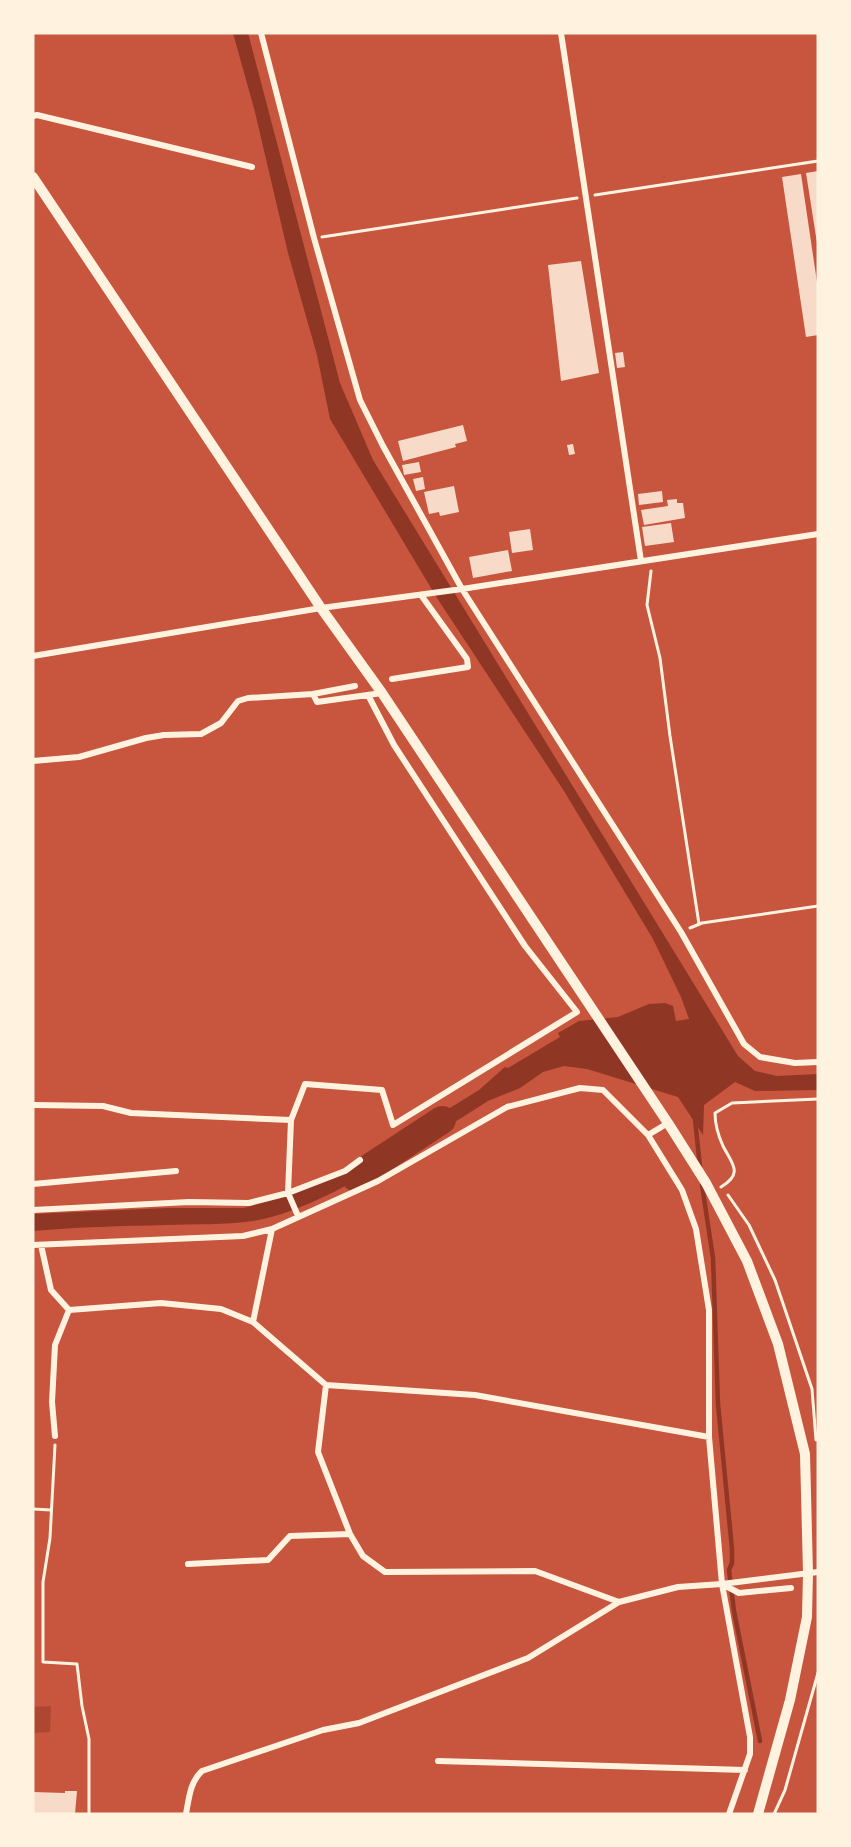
<svg xmlns="http://www.w3.org/2000/svg" width="851" height="1847" font-family="Rubik,sans-serif">
	<style>
		.green { fill: #ae4732 }
		.water { fill: #8f3625 }
		.lines { fill: none; stroke-linecap: round; stroke-linejoin: round }
		.stream { stroke: #8f3625; stroke-width: 4.5 }
		.river { stroke: #8f3625; stroke-width: 28 }
		.building { fill: #f7dbc8 }
		.path { stroke: #fff3e0; stroke-width: 3 }
		.minor { stroke: #fff3e0; stroke-width: 6 }
		.primary { stroke: #fff3e0; stroke-width: 10 }
	</style>
	<rect width="100%" height="100%" fill="#c8553d"/>
	<path class="green" d="M51,1706L50,1732L33,1733V1707Z"/>
	<path class="water" d="M233,33H248L340,383L373,460L738,1056L755,1071L777,1076L818,1074V1090L755,1091L735,1082L704,1105L703,1135L678,1097L587,1069L564,1066L543,1072L520,1088L488,1101L428,1139L426,1136L413,1144L408,1134L479,1090L505,1067L508,1068L560,1037L558,1033L579,1021L618,1017L649,1004L665,1003L673,1006L676,1021L689,1019L681,997L653,939L564,791L437,598L330,419L317,355L288,253L255,112Z
		M385,1149L391,1159C354,1183 298,1214 253,1221C225,1225 195,1224 166,1225C122,1226 77,1227 33,1231V1214L167,1208H244L287,1196L353,1170Z"/>
	<g class="lines">
		<path class="stream" d="M695,1119L700,1167
			M702,1185L713,1258L718,1404L732,1549V1563L729,1570L734,1611L760,1741"/>
		<path class="river" d="M355,1177L442,1120"/>
	</g>
	<path class="building" d="M818,171V243H817L806,173Z
		M801,174L818,289V335L806,337L782,177Z
		M581,261L599,373L561,381L548,265Z
		M623,352L625,367L617,368L615,353Z
		M463,425L467,441L455,444L456,447L403,461L398,441Z
		M573,444L575,454L569,455L567,445Z
		M419,462L421,472L404,475L402,465Z
		M423,477L425,489L416,491L413,479Z
		M454,486L459,512L440,516L439,512L429,514L424,492Z
		M662,491L663,502L639,505L638,494Z
		M677,499V503H683L685,518L644,525L641,510L668,506L667,500Z
		M671,523L674,542L645,546L642,527Z
		M530,529L533,550L512,553L509,532Z
		M508,550L512,571L473,578L469,557Z
		M65,1791H77L75,1814H33V1792L65,1793Z"/>
	<g class="lines">
		<path class="path" d="M595,195L818,161
			M322,237L577,198
			M651,571L647,605L660,658L670,736L699,924
			M690,928L702,923L818,906
			M721,1187C744,1173 732,1164 723,1146C718,1135 715,1125 715,1113L732,1103L818,1099
			M728,1195L749,1225L775,1280L812,1389L816,1440
			M55,1445L50,1538L43,1582V1662L77,1664L82,1706L89,1739V1814
			M33,1509L51,1510
			M774,1814L785,1790L818,1673"/>
		<path class="minor" d="M261,33L314,238L360,400L383,446L462,589L681,932L744,1044L760,1057L795,1063L818,1062
			M561,33L641,561
			M33,116L37,115L252,167
			M33,656L321,608L462,589L818,534
			M392,679L468,667L467,659L421,595
			M313,694L317,702L382,693
			M33,761L79,757L146,738L164,735L201,734L221,723L238,701L248,698L313,694L355,686
			M34,1105L103,1106L131,1113L291,1120L288,1193L298,1216
			M291,1120L305,1084L382,1090L393,1125L577,1012L525,946L394,745L368,695
			M648,1135L668,1123
			M33,1184L176,1171
			M33,1210L189,1202L249,1203L288,1193L345,1171L360,1160
			M272,1229L253,1322L326,1385
			M33,1245L243,1236L272,1229L378,1181L507,1107L580,1088L603,1090L648,1135L682,1190L696,1229L709,1310V1437L722,1584L750,1737V1754L729,1814
			M41,1245L51,1290L69,1310
			M55,1436L52,1402L55,1345L69,1310L161,1303L221,1309L253,1322
			M188,1564L268,1560L290,1536L350,1534
			M722,1584L739,1593L791,1588
			M619,1602L535,1571L385,1572L363,1556L350,1534L318,1452L326,1385L475,1395L709,1437
			M438,1761L745,1770
			M186,1814C189,1798 190,1782 202,1771L323,1730L359,1723L528,1658L619,1602L678,1587L722,1584L818,1572"/>
		<path class="primary" d="M33,177L321,608L382,693L668,1123L706,1183L747,1261L778,1344L805,1454L808,1573L807,1617L790,1700L758,1814"/>
	</g>
	<rect width="851" height="1847" fill="none" stroke="#fff3e0" stroke-width="69"/>
</svg>
